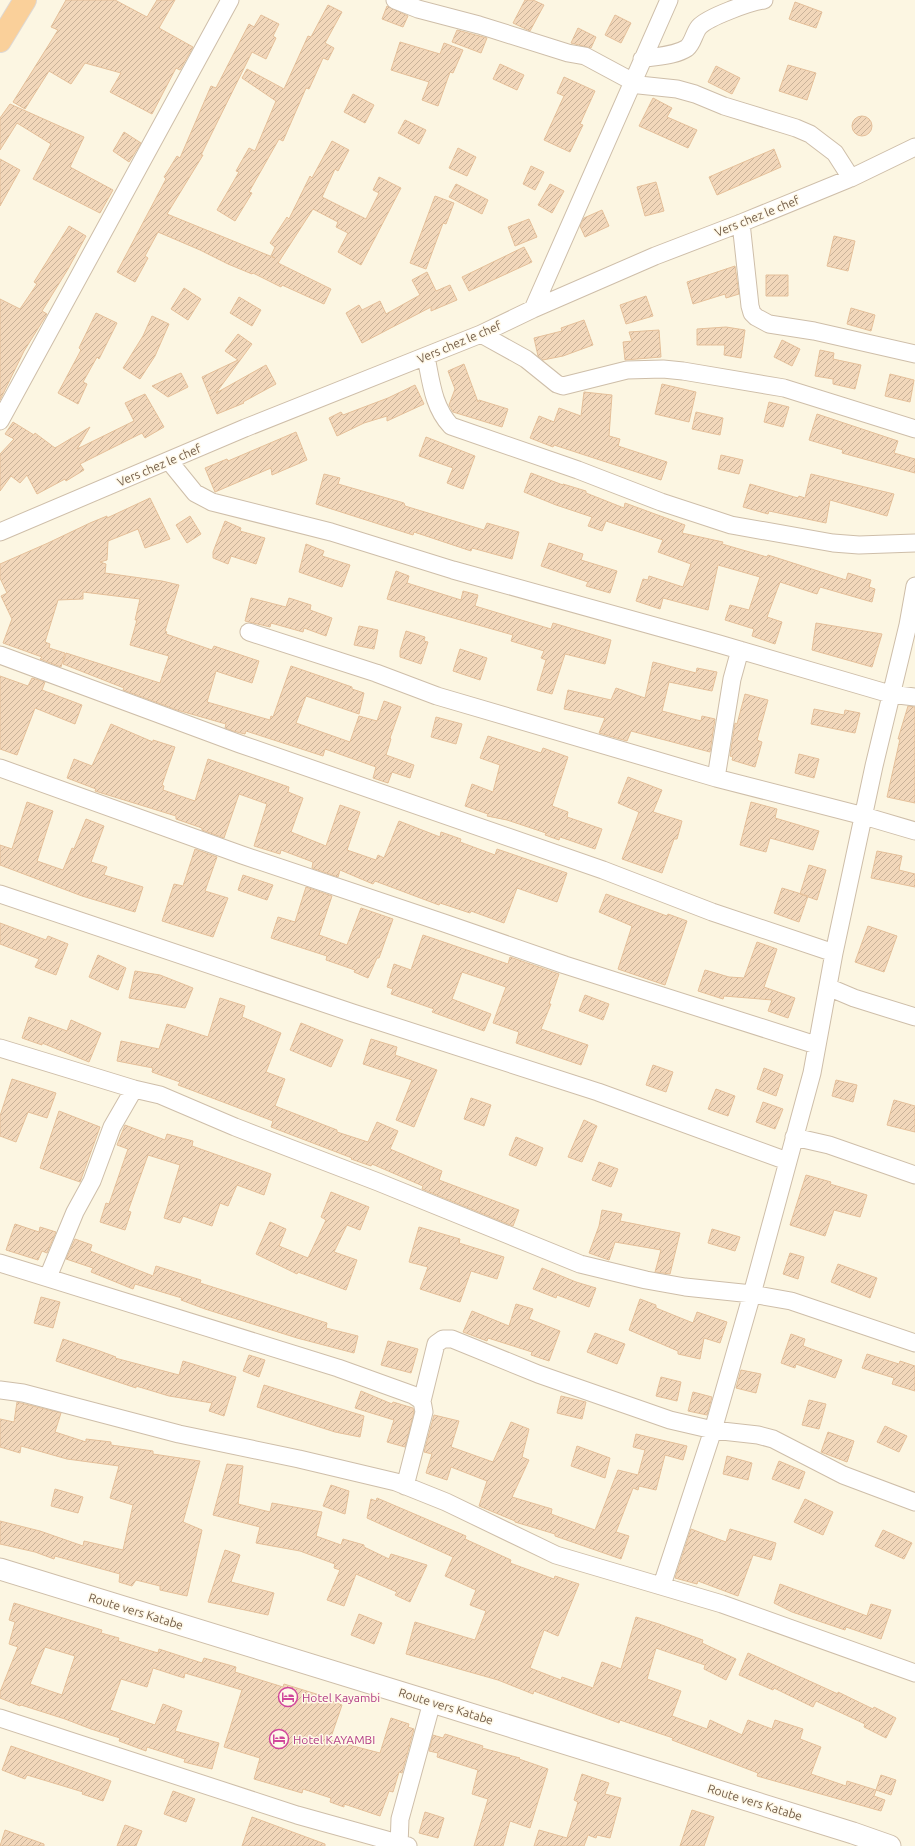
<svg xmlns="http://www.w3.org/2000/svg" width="915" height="1846" font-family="Ubuntu,sans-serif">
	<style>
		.building { fill: url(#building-hatch); stroke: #e5c09a; fill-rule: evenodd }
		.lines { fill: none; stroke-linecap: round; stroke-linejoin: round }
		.minor-casing { stroke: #cebea9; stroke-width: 19 }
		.tertiary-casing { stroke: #cebea9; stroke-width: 23 }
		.trunk-casing { stroke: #ded8d3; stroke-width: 24 }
		.minor { stroke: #fff; stroke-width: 17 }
		.tertiary { stroke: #fff; stroke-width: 21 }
		.trunk { stroke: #fad09a; stroke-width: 22 }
		.labels { text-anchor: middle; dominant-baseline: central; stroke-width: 3; stroke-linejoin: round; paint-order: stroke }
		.street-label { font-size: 12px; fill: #745e49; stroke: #fff9e9 }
		.hotel-label { font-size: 12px; fill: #b23c85; stroke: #fff9e9; text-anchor: start }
	</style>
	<defs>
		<pattern id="building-hatch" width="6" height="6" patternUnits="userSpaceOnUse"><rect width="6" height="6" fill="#f2d7ba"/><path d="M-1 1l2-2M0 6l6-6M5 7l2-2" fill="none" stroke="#c9b299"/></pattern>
	</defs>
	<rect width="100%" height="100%" fill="#fcf6e2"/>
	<path class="building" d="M66,0H115L147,17L157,0H175L159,28L193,47L180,70L176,68L152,114L110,92L121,73L85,63L71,84L49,71L25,109L13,102L58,30L51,27Z
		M525,0H533L544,5L530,31L513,23Z
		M795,2L822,12L816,28L789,19Z
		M328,5L342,12L325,43L334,48L328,60L323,58L309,89L306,88L283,141L279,139L249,192L252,193L235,221L217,210L239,172L236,171L249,148L255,151L276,101L242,78L247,69L284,89L308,36L311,37Z
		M387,6L408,16L403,27L382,19Z
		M261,15L279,24L273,36L276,38L266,59L252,52L201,155H203L167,214L275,258L271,256L275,247L270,243L287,217L289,219L310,176L312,178L332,141L349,150L338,171L335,169L322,197L366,219L379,193L373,190L379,177L401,188L361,265L338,252L348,233L336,227L338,222L313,209L278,263L331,289L324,304L282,285L281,287L253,273L252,274L228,264L200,250L158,232L145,256L148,258L135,282L117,272L166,179L164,177L177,156L180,158L211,86L216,88L249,24L254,27Z
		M615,15L631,23L621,43L605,35Z
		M578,28L596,37L591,48L571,43Z
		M457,30L487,38L481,53L452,42Z
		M400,42L440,54L444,43L463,50L453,73L450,72L438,106L422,100L429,82L391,70Z
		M500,64L524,75L517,90L493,79Z
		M788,65L816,73L807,100L779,91Z
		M716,66L740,78L732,94L708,82Z
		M564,77L595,91L580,124L583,125L570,152L544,140L564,96L557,93Z
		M353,94L374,105L365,123L344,112Z
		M653,98L672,108L667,117L697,130L688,148L639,126Z
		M10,104L84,137L70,167L113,190L100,213L33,179L51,144L17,123L0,150V118Z
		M852 126a10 10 0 1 1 20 0a10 10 0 1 1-20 0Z
		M405,120L426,130L419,144L398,133Z
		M124,132L141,143L129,162L113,151Z
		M458,148L476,157L467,176L449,168Z
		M774,149L781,167L717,195L709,177Z
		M0,159L20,170L0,206Z
		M531,166L544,172L535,190L523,184Z
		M656,182L664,211L645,216L637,187Z
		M456,184L488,200L482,214L449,197Z
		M550,184L564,191L552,213L538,205Z
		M435,196L454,203L446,224L443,223L426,269L410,263Z
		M602,210L609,226L585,237L580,226L584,218Z
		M529,219L537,237L515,246L508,227Z
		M69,226L86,236L68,269L42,311L47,314L24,351L0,400V299L20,309L37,284L34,282Z
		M834,236L855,241L848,271L827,266Z
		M524,247L532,262L469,291L462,277Z
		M735,266L739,294L726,298L725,294L693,304L687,282Z
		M427,272L436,291L450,285L457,300L431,311V307L362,343L346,313L359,305L362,310L380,301L386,314L420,295L412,280Z
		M766,275H788V296H766Z
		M184,288L201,299L188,320L171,309Z
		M646,296L653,316L626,324L620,305Z
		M239,297L261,310L252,326L230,313Z
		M851,308L875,315L871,331L847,324Z
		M96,313L117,323L99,359L97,357L83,382L87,384L78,404L58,393L81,350L79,348Z
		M152,316L169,324L155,356L140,379L123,368L143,336Z
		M584,320L593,345L563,356L543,360L538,356L534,338L562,331L561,328Z
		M726,327L745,330L741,358L724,355L725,345H697V329Z
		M659,330L661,357L625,360L623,342L632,341L629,332Z
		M238,334L252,344L216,393L266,365L276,384L243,402L244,403L217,414L202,377L238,360L225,351Z
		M782,340L800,349L792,366L774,357Z
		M820,350L834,353L833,359L861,365L855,389L833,384V379L815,376Z
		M464,364L478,402L479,400L508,409L502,427L453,412L449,405L455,389L448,371Z
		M181,373L188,387L168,397L152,386Z
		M890,374L914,380L910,402L885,396Z
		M662,384L696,392L689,422L655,414Z
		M415,385L424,404L387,421V416L364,423L337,436L329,418L341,412L343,415L388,398Z
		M584,392L612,395L609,436L620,439L618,446L667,462L661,480L554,445L553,447L530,438L539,416L554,422L559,408L581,416Z
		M145,394L164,427L145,438L142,433L80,464L84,470L66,481L65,479L37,494L27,475L20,483L11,476L0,491V454L14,439L5,434L13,422L34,435L35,433L55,448L90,427L77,449L134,421L125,403Z
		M769,402L789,407L783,427L764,422Z
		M696,412L723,418L720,435L692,429Z
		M817,414L898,441L894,453L915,459V473L842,453L843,450L809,440Z
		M296,432L307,460L272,475L271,468L215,492L205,468L227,459L228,461Z
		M426,437L475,456L463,489L447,483L453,468L419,456Z
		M721,455L743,460L739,474L718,469Z
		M531,473L563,485V484L586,491V493L624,508L625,503L685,525L682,533L723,542L722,544L767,557L768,555L846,580L848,573L871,580L869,587L875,589L872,602L820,587L817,594L780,582L767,617L782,622L775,644L752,636L754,629L725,620L730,605L749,610L760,577L718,565L708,610L663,598L660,609L636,601L643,579L648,580L649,576L683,587L691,564L658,552L663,540L606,521L602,531L588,526L592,517L556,505L524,492Z
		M324,474L340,478L338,484L404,503L405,506L484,530L487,523L519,532L512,559L472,548L471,551L414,532L413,535L316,504Z
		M811,474L894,494L887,516L830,500L826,523L769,511L768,514L743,507L750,484L798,498L799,496L805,498Z
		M150,498L170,539L145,548L138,529L108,541L107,560L100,562L106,564L105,573L162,581L179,585L165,631L167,632L166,634L212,650L214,646L259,661L252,683L216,671L207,702L270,720L271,716L273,717L291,666L352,687V689L364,693L359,714L306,696L296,723L350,742L359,716L377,721L384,701L401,707L390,738L391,739L386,755L414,765L410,778L392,772L388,783L373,778L376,767L325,749L323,756L246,731L245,734L233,731L225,728L226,724L177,710L123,690L124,688L63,664L66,653L160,683L169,656L130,645L137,620H135L140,599L83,592V599L58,600L45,642L50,644L49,648L65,653L61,667L40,659L42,657L3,643L12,619L1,596L7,593L0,578V564L48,543L90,523L107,516V518Z
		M190,516L201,534L187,543L176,525Z
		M225,521L241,528L240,531L265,538L256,564L231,556L228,564L213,558V552Z
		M549,543L583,554L581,560L617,571L610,593L586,586L588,582L541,566Z
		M306,544L324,551L322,556L350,565L342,587L299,572Z
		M396,571L409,576L407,583L461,600L463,591L478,595L475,606L551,629L553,623L611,640L605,664L565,654L552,694L537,690L546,660L541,658L544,651L511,641L513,635L387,599Z
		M251,598L286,607L289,598L311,605L310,610L332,618L326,636L304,628L303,632L271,623L270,627L245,621Z
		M816,623L882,634L872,667L812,650Z
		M359,626L378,630L374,649L354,645Z
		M406,631L425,637L424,641L428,642L421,664L400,657V651Z
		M460,649L487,658L480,680L453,671Z
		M653,662L696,673L697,668L717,672L712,691L669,682L662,711L701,721L702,716L715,719L710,752L631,731L627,741L599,733L605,718L564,709L568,690L611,700L616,688L645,698Z
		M0,676L28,686L32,678L45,682L42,690L82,705L75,724L35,708L17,755L0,749Z
		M745,694L768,700L757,740L762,742L755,767L732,760L733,757L730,756L735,723L737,724Z
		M908,706L915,707V803L887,797L900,739H898Z
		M814,709L844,715L845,710L860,713L855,733L811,724Z
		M436,717L462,724L456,744L431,737Z
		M111,724L153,742V740L175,747L162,785L164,786L163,790L195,801L208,759L289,787L288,792L303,798L291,832L326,846L340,805L360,812L347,850L376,860L378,855L384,858L399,821L440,837L441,832L461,839L460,842L495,855L497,849L567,873L557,902L517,888L504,923L471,911L470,913L440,903L439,905L375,881L373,884L340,870L338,877L312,868L313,862L281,850L280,854L254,846L267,804L239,794L224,838L202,830V828L176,819V816L95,791L96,789L67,778L74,759L92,766Z
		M488,736L541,753L543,748L568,757L552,806L568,812L567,817L602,829L595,849L560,837L559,840L545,835L546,833L507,820L487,816L488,814L465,806L472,784L493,792L500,765L480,758Z
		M799,754L819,759L814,778L795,773Z
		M628,777L662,790L653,812L682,821L677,839H674L662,873L622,859L639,812L618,803Z
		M27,802L53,811L37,861L63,870L72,848L74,849L86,819L104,826L91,862L107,867L104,875L143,887L135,912L82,896L0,865V845L12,849Z
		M751,802L777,809L775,818L819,831L813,850L770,838L766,852L740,845Z
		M195,849L217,857L205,891L228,898L213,937L162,921L174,884L183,886Z
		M877,851L902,856L899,870L915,874V887L871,878Z
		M809,865L826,870L817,900L800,894Z
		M243,875L273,885L267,900L238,890Z
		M306,887L332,896L319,935L347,945L361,908L393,919L379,958H377L368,978L354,972L355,970L326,960L327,956L271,938L278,917L295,922Z
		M782,888L808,896L799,922L774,913Z
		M606,894L667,916L668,914L687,921L665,985L618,969L632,926L599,912Z
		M0,923L46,940L48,936L68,944L56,975L35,967L39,959L0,944Z
		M868,926L897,936L884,972L855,962Z
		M423,935L508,964L510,957L559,974L549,1004H551L541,1029L588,1045L581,1065L516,1043L519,1032L493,1023L506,987L462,972L452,999L491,1014L484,1031L432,1012L434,1009L391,994L393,989L387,987L394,964L411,970Z
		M757,942L777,949L764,987L795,998L788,1018L768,1011L772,1000L724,996L723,999L698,991L705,970L729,977L744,978Z
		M98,955L126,968L118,990L89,977Z
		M135,971L160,975L193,988L185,1008L129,998Z
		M585,995L609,1004L603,1020L579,1011Z
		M220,998L245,1006L242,1017L281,1033L266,1072L285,1079L275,1106L337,1130V1132L368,1142L377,1122L398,1131L390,1149L442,1171L439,1180L519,1210L513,1226L422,1189L423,1186L372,1164L371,1166L351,1159L352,1158L271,1127L273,1121L178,1085L180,1082L152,1072L153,1068L117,1061L121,1041L159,1049L167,1024L208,1037Z
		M29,1017L67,1031L71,1020L101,1033L89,1062L42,1043V1045L22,1038Z
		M301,1023L343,1040L331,1067L290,1050Z
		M371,1039L397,1047L395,1055L437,1070L414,1127L396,1120L412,1080L363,1064Z
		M653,1065L673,1072L666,1092L646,1085Z
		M764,1068L783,1075L776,1096L757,1089Z
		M12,1079L56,1093L47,1118L28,1112L16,1142L0,1136V1116Z
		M836,1080L857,1085L853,1102L832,1096Z
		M716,1089L735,1096L728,1116L708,1109Z
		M471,1098L491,1105L484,1126L464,1119Z
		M894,1100L915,1106V1132L887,1125Z
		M763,1102L783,1109L775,1129L756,1122Z
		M59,1111L100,1127L80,1182L40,1168Z
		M584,1120L597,1126L582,1162L568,1157Z
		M125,1125L165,1140L167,1134L193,1141L192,1146L271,1174L264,1195L237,1185L228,1206L220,1203L212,1226L183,1216L180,1223L164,1218L180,1165L148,1155L128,1211L131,1212L125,1230L100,1222L106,1203L109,1204L128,1149L117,1145Z
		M516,1137L543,1148L536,1166L509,1155Z
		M599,1162L618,1169L611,1187L592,1180Z
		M806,1175L831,1182L830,1184L867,1195L860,1217L834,1210L825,1236L790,1225Z
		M331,1192L369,1207L360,1230L347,1225L334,1252L357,1260L346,1290L298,1272L297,1274L256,1254L270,1222L286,1229L279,1246L308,1258L326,1220L321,1217Z
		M602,1210L622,1214L620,1221L680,1233L670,1274L655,1272L661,1250L615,1242L609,1260L589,1253L599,1226Z
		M15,1224L39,1232L40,1227L56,1232L47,1253L42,1251L38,1260L6,1250Z
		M419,1227L460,1239L459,1243L504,1257L497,1279L471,1271L460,1302L420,1289L428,1267L409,1262Z
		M712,1229L740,1237L735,1251L708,1243Z
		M75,1239L92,1245L90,1251L153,1276L156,1266L201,1280L200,1283L327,1323L326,1328L358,1336L354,1353L297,1338L205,1309L181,1300L182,1298L135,1284L133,1289L91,1272L93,1268L66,1259Z
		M790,1253L804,1257L798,1279L783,1274Z
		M838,1264L877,1278L870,1298L831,1282Z
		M542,1268L576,1282L596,1288L589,1307L557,1295L556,1298L533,1289Z
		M41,1297L60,1302L53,1328L34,1323Z
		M640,1299L656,1305V1308L693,1323L697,1312L727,1322L720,1343L704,1338L700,1359L678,1354V1351L629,1330Z
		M516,1304L533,1309L529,1319L560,1331L549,1361L531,1355L532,1352L488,1338L487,1341L463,1332L472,1311L509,1326Z
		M595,1333L625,1344L617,1364L587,1352Z
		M791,1334L805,1339L803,1346L842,1360L835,1378L796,1364L795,1368L781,1363Z
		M63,1339L97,1350L116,1357L115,1358L179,1375L183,1361L236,1377L224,1416L209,1411L212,1403L169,1396L136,1386V1388L56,1361Z
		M388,1341L418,1349L411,1373L381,1365Z
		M867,1354L899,1364L900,1361L915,1366V1391L892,1384L894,1378L862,1368Z
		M249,1355L265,1360L259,1377L243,1371Z
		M741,1370L761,1374L756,1393L736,1388Z
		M661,1377L681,1382L677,1401L656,1396Z
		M264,1385L364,1416L360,1437L335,1432L257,1407Z
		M361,1391L392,1404L393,1402L413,1408L414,1412L405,1447L387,1442L394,1420L355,1408Z
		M693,1392L712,1397L707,1415L688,1411Z
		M561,1396L586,1402L582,1419L557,1413Z
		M809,1400L826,1404L819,1429L802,1425Z
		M17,1402L61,1413L55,1432L86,1442V1439L111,1442V1445L153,1451V1454L200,1461L183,1522L202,1530L187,1596L160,1590V1586L136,1580L132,1586L119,1582L120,1574L55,1556L54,1559L35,1552L0,1544V1521L40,1531L83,1546L84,1541L123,1550L133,1505L110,1498L119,1466L67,1459L21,1446L20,1453L0,1447V1419L14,1422Z
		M434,1415L459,1421L451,1447L493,1462L511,1422L529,1429L522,1457L529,1460L512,1497L552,1509L551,1514L595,1530L618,1470L638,1475L645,1450L633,1447L636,1434L687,1446L683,1460L665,1455L656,1490L639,1486L638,1490L633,1488L616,1532L629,1536L621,1559L555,1536V1534L515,1522V1521L479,1506L487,1481L451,1467L447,1480L426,1473L432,1454L424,1452Z
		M885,1426L907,1436L899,1452L877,1442Z
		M828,1432L854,1441L847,1462L821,1452Z
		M577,1446L610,1458L605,1478L571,1466Z
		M727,1456L752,1463L748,1480L723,1474Z
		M779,1461L805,1472L799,1489L772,1479Z
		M227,1464L243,1466L238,1504L270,1512L272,1503L322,1512L316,1536L341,1545L343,1539L364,1545V1547L389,1559L391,1554L427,1565L410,1602L395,1595L397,1592L356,1574L344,1606L327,1600L340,1570L334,1568L335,1564L300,1551L256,1543L260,1527L213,1515Z
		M331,1485L349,1491L345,1514L323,1506Z
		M55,1489L83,1497L78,1513L51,1506Z
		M377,1498L466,1536L465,1539L511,1560L510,1563L554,1579L555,1576L579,1584L558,1636L544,1630L530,1668L561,1680L562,1677L593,1688L602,1662L621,1669L636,1617L659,1624L703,1640L702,1643L736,1659L726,1680L704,1669L705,1665L656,1648L647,1679L681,1691L672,1716L707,1729L710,1720L742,1735L748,1720L772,1729L775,1720L803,1729L800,1739L821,1747L811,1774L846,1786L847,1781L876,1790L874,1796L885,1800L881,1811L757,1776L758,1773L672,1740L673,1738L620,1720L619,1723L534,1691L533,1694L498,1680L406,1654L415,1622L475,1640L486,1611L470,1605L476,1590L445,1576L453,1557L367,1518L371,1499L376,1501Z
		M805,1499L833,1512L823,1535L794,1522Z
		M691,1529L726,1542L730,1529L776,1543L771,1560L753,1555L738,1596L698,1581L697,1584L675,1578Z
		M883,1530L912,1543L904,1559L875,1546Z
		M225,1550L240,1555L231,1582L274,1593L268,1615L208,1602Z
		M780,1584L867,1616L871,1604L891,1610L881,1639L846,1627L845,1630L792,1612L774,1603Z
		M14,1603L102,1630L101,1633L119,1638L118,1641L158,1653L159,1649L202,1663L204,1658L236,1667L235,1672L283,1687L284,1684L326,1697V1699L342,1705L330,1740L380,1753L391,1718L409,1724L408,1727L414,1729L402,1773L399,1772L393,1792L389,1791L380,1816L344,1804V1807L330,1802L331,1798L303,1789L302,1793L254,1779L260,1758L224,1747L242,1690L185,1673L184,1678L153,1668L147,1687L121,1679L110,1710L155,1725L163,1704L182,1711L175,1731L219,1743L212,1769L184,1762L185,1759L147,1747L146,1751L119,1741L120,1738L91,1729L65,1719L21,1705L20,1706L0,1698V1692L18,1647L9,1644L15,1622L9,1620ZM45,1647L75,1656L62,1695L30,1684Z
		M359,1614L382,1623L374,1644L351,1635Z
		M748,1653L838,1694V1692L873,1709L874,1707L896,1718L886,1738L864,1727L865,1724L816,1701L813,1707L774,1688L773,1690L739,1675Z
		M445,1734L483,1746L482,1748L520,1758L519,1759L548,1769L530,1828L510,1821L503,1846H474L488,1799L472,1794L478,1770L437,1757L438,1753L429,1751L433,1735L443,1738Z
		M11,1746L111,1781L103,1801L82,1794L83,1792L27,1775L25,1779L2,1770Z
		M582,1774L609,1783L605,1794L621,1798L610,1838L597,1835L596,1838L588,1835L584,1846H534L539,1830L567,1838L578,1802L574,1800Z
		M881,1775L896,1780L891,1795L876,1790Z
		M173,1791L195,1799L186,1822L164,1814Z
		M692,1810L714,1817L704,1846H680Z
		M425,1812L444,1818L438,1838L419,1833Z
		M252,1817L325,1844V1846H242Z
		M125,1825L142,1831L136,1846H117Z
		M5,1830L44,1844V1846H0Z"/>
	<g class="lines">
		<g class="minor-casing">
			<path id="minor" d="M395,0L418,9L479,25L568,53L585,56L639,85L677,89L695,94L724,106L796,128L810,134L835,153L851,178
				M642,59C656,56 675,56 687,48C693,43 694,33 699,27C708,17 750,2 764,0
				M741,223L750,306L752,313L756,317L769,324L814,331L915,354
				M533,309L669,0
				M481,334L526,359L557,384L563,386L627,370L663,369L683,371L784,388L915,429
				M426,357C431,381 433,407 451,426L578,470L661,502L731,525L833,543L859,545L915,543
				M0,421L230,0
				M169,461L195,493L212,502L331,532L453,570L719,644L890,694L915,697
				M0,532L245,428L481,334L533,309L655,256L741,223L851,178L915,147
				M249,632L376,673L437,696L716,778L864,816L915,831
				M0,655L240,744L603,870L712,912L834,953
				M0,768L242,855L444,923L565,965L816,1045
				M716,778L732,679L740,650
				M0,894L353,1013L598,1092L787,1161
				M828,987L854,998L915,1017
				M0,1048L134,1089L160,1095L235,1127L378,1182L580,1264L646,1280L685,1287L752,1294L791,1301L915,1343
				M794,1137L829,1145L915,1175
				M0,1263L338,1368L413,1395L422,1401L424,1412L405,1486
				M48,1277L75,1212L92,1181L112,1127L134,1089
				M0,1390L23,1393L179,1434L299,1459L396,1482L446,1502L556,1555L722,1604L915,1673
				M422,1401L436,1344L443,1339H452L538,1374L670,1420L713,1430L758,1435L773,1439L843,1475L915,1502
				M662,1585L713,1430L752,1294L812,1073L834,953L874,766L908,625L915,586
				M0,1718L297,1815L408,1846
				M399,1846L400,1819L432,1702"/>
		</g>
		<g class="tertiary-casing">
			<path id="tertiary" d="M0,1569L432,1702L853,1833L890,1846"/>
		</g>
		<g class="trunk-casing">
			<path id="trunk" d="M0,41L25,0"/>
		</g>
		<use href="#minor" class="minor"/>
		<use href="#tertiary" class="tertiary"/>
		<use href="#trunk" class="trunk"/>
	</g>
	<defs>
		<g id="hotel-ring" transform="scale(1)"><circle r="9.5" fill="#fff9e9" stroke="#d1479c" stroke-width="1.5"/><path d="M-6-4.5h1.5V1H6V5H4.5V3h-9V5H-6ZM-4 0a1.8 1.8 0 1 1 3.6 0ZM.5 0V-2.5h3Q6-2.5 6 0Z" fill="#d1479c"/></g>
	</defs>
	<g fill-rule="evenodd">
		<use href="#hotel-ring" x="288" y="1697"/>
		<use href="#hotel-ring" x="279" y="1739"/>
	</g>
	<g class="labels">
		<g class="street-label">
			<text transform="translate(757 216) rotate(-22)">Vers chez le chef</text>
			<text transform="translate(459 342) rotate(-23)">Vers chez le chef</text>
			<text transform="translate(159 465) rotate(-23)">Vers chez le chef</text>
			<text transform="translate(136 1611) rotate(17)">Route vers Katabe</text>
			<text transform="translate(446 1706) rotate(17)">Route vers Katabe</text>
			<text transform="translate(755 1802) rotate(17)">Route vers Katabe</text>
		</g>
		<g class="hotel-label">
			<text x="302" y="1697">Hotel Kayambi</text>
			<text x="293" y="1739">Hotel KAYAMBI</text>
		</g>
	</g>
</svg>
